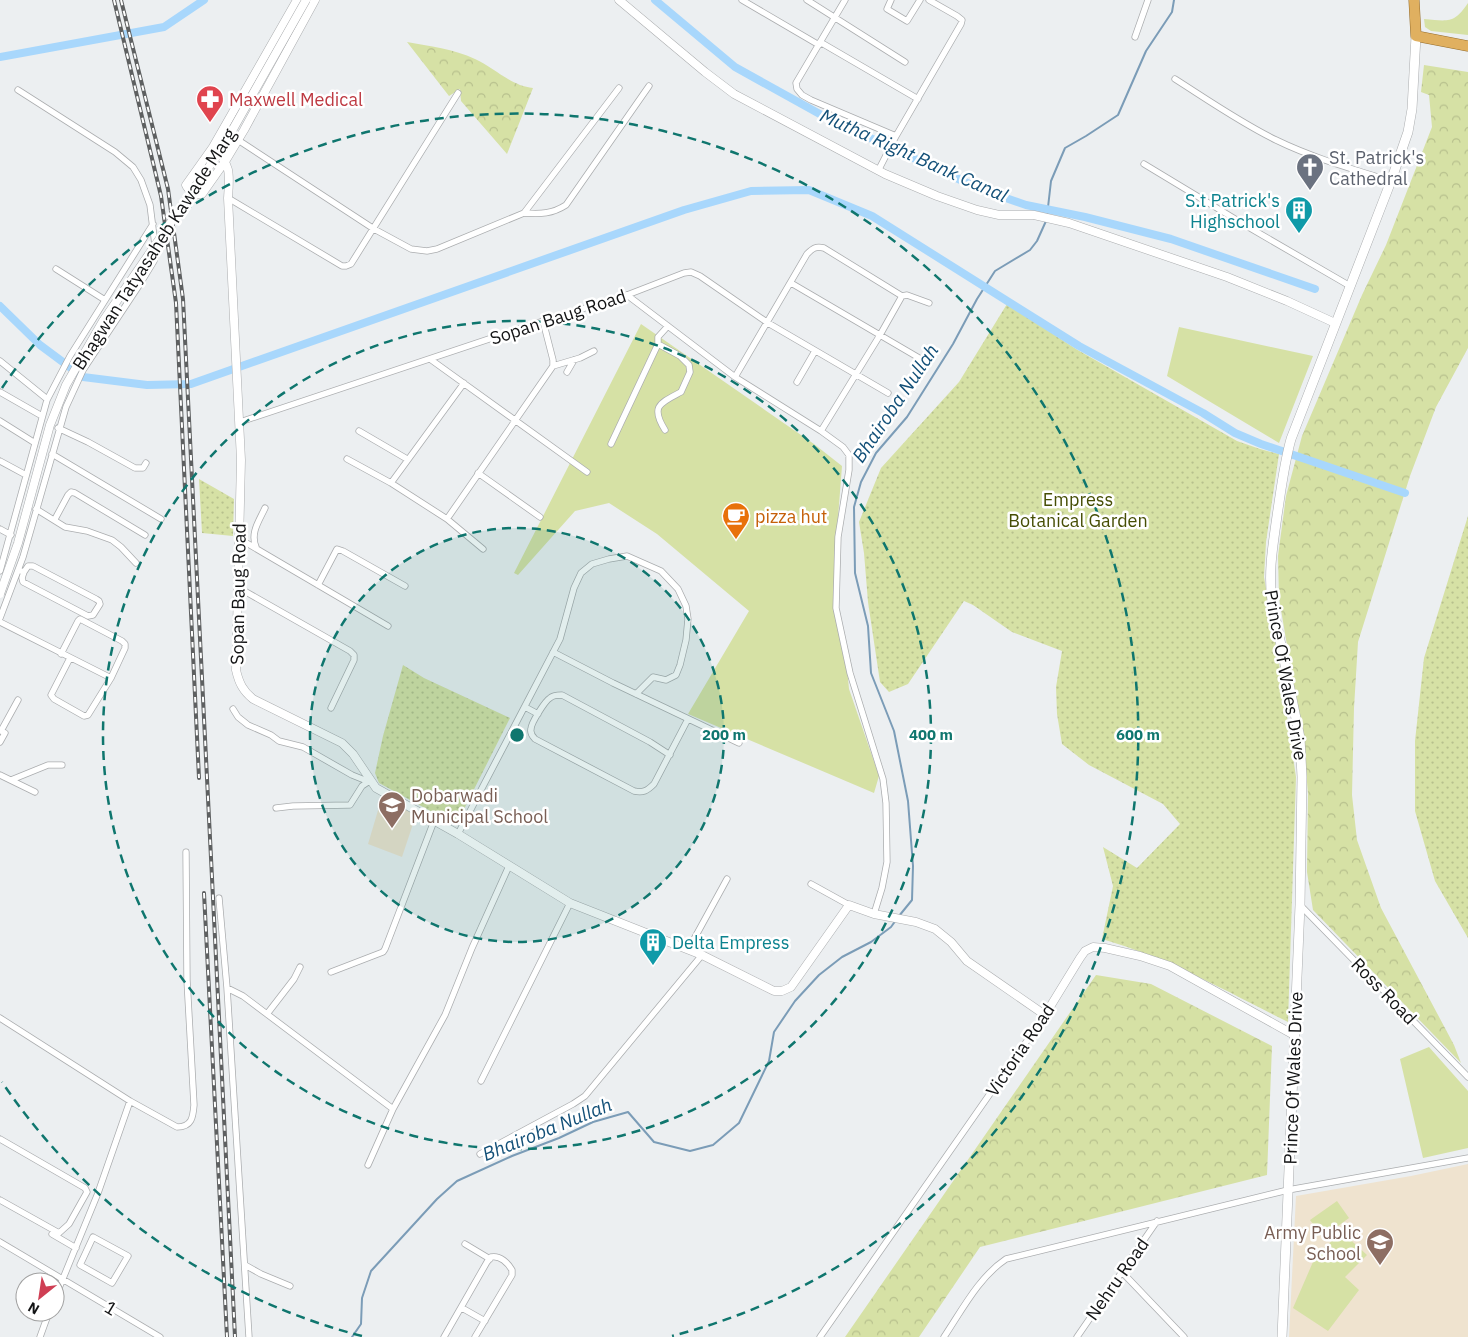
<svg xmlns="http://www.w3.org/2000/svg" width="1468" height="1337" font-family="'IBM Plex Sans',sans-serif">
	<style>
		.education { fill: #efe3cf }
		.forest { fill: url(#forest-crowns) }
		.park { fill: url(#park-dots) }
		.garden { fill: #d6e1a5 }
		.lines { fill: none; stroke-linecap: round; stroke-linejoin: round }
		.stream { stroke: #7b9cb7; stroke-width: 2 }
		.canal { stroke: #a8d7fc; stroke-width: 8 }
		.minor-casing { stroke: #abadaf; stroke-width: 7 }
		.tertiary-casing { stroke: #abadaf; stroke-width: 9 }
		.secondary-casing { stroke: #abadaf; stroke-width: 10 }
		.trunk-casing { stroke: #946c2c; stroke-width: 11 }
		.minor { stroke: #fff; stroke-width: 5.5 }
		.tertiary { stroke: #fff; stroke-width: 8 }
		.secondary { stroke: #fff; stroke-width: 9 }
		.trunk { stroke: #e0b060; stroke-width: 10 }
		.rail-casing { stroke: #5e6061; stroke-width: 4 }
		.rail { stroke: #fff; stroke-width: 2; stroke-dasharray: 5.5; stroke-linecap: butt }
		.tertiary-bridge-casing { stroke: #abadaf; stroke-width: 9; stroke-linecap: butt }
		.tertiary-bridge { stroke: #fff; stroke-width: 8 }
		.ring { fill: none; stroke: #0f766e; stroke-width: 2.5; stroke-dasharray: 9 6 }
		.labels { text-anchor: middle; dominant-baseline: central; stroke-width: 5; stroke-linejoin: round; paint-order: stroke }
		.health-label { font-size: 18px; fill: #be3a42; stroke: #fff; text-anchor: start }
		.worship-label { font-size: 18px; fill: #5b616d; stroke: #fff; text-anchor: start }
		.culture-label { font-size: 18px; fill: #0d838f; stroke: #fff; text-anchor: end }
		.street-label { font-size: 18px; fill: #131415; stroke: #fff }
		.park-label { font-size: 18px; fill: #464e05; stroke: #fff }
		.food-label { font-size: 18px; fill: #c56008; stroke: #fff; text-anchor: start }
		.education-label { font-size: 18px; fill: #785e54; stroke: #fff; text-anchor: start }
		.water-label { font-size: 19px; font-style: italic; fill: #135078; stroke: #fff }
		.centre { fill: #0f766e; stroke: #fff; stroke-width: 2.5 }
		.ring-label { font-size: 15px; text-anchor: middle; font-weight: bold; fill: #0f766e; stroke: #fff; stroke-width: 5; stroke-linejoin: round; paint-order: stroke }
	</style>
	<defs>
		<pattern id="forest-crowns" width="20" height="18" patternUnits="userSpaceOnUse" patternTransform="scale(1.25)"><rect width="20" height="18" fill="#d6e1a5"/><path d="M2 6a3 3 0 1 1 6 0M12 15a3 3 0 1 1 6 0" fill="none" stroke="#b7c08d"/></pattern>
		<pattern id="park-dots" width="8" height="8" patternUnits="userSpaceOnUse" patternTransform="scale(1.25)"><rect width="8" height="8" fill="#d6e1a5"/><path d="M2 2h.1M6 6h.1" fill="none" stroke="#b7c08d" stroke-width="1.8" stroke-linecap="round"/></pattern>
	</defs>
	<rect width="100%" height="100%" fill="#eceff1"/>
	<path class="education" d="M382,797L416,815L402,857L368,844Z
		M1468,1164V1337H1289L1296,1196L1411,1176Z"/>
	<path class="forest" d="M407,42C429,46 454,49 475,59C495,68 511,86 533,88L507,154L461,101L460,89L449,96Z
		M1424,65L1468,72V348L1436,407L1410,476L1358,642L1354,708L1352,795L1357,840L1381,908L1454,1045L1461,1063L1313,910L1307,872L1308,794L1304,746L1279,598L1278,556L1286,496L1302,436L1362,295L1386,245L1432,127L1429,95L1421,92Z
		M1096,975L1151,984L1272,1046L1267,1175L980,1247L919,1337H845Z"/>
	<path class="park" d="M1007,304L1076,349L1237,441L1260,449L1279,454L1266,542L1264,577L1279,663L1296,777L1288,1022C1226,991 1168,958 1102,939L1113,886L1103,847L1137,868L1180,824L1163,804L1089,765L1062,744L1057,714L1056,687L1062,651L1012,632L973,605L964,601L908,684L889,692L880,682L868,602L864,553L859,522L881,468L959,382Z
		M199,479L234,499L233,536L202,533Z
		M1468,516V938L1435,881L1415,811V741L1424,658Z
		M403,665L424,678L510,718L456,825L379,783L375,773L383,736Z"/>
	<path class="garden" d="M1468,3V35L1431,31L1425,27L1424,19C1448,21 1454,24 1468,3Z
		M641,324L814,444L842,466L836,544V611L846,658L849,689L879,776L874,793L688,714L749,611L657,534L609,503L575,511L518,575L514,573Z
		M1179,327L1313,356L1279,443L1167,376Z
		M1429,1047L1468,1091V1148L1423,1158L1400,1059Z
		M1337,1201L1349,1218L1323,1237L1310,1220Z
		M1342,1232L1367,1255L1345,1277L1359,1290L1328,1331L1293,1308L1316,1255Z"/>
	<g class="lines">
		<path class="stream" d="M1047,216L1051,181L1065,148L1086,136L1118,115L1146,51L1172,12L1174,0
			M899,916L912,900L913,866L908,801L894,731L871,673L868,626L855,573L854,507L861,482L876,453L907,417L953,344L977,299L995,271L1030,250L1037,241L1046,221
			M352,1337L361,1324L362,1298L371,1271L437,1199L457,1181L512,1156L559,1138L593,1122L628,1112L654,1142L690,1151L713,1145L739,1123L769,1061L774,1032L795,1001L819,975L842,957L871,942L891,927L896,920"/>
		<path class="canal" d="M655,0L735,67L827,118L980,189L1026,205L1085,217L1171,239L1315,289
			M0,57L164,27L204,0
			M0,306L40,345L83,377L147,385L191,384L684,210L751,191L809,190L872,216L1079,346L1203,413L1235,433L1261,444L1405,493"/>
		<g class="minor-casing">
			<path id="minor" d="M742,0L819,45
				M807,0L905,62
				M845,0L796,83L797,89L802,95L811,100L896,136
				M891,0L887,9L907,21L920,0
				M1135,37L1148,0
				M820,42L918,99
				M1175,79C1208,100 1241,123 1276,140C1313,158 1352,169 1391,181
				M238,140L374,229L411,249L427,251L437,249L524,213L619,88
				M1144,164L1250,228L1350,286
				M878,171L896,136L961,24L962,20L957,16L929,0
				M228,198L342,266H346L351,264L458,93
				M524,213C541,214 552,214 566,205L649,86
				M56,269L105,300
				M791,283L926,362
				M627,295L735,377L821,431L843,447L849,455V470L838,537L836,608L850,673L883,779L886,803L887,862L882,888L874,914
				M658,344L680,356L689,365L690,372L681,392C660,403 650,406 665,430
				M430,359L587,472
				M0,361L47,399
				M553,366L580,358L594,351
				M567,372L574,360
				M735,377L807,254C813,248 816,246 824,248L902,296
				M797,382L815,351
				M0,392L42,416
				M0,421L35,443
				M240,422L543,321L627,295L684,273L691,272L700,276L768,323L888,393
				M58,428L88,442L135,468H143L146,463
				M359,431L407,459
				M821,431L880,335L902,296L907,295L929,303
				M611,444L658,344V337L668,326
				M52,454L161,519
				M347,459L391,483L447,519L483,549
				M0,461L26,475
				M478,473L540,517
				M391,483L464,383
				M36,509L65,527L87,531L112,540L121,547L136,563
				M55,519L68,495L71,492L75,493L145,535
				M447,519L553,366V360L543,321
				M0,529L11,535
				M238,538L388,626
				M256,547C250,533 259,521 265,508
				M18,570L24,572L28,566H33L96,599L99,601L100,604L93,615L88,616L23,582L22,578L24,572
				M0,571L47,400L70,356L153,224
				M318,585L337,549L343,551L405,586
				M239,588L350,651L354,655V660L331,708
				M0,618L23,557L66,407L83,370L140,284L154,261L156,253L150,205L141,180L133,167L115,152L18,90
				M0,622L111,678
				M553,652L613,683L739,743
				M61,654L78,621L80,619L122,641L125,644V648L111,678L88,715L84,716L54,699L51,695L70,658
				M525,707L538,714
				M233,709L238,717L248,725L271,735L279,741L303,747L352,775L372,783
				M0,742L5,733L1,731L18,700
				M670,755L650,742L562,695C558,695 553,695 550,698C545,701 531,723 531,729C530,733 532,736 535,739L634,791C643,793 647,791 654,784L688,719
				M0,775L35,792
				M11,780L48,765H62
				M276,808L293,806L350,805L362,786L368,782
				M458,834L560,639L574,588L581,573L592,564L609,559L627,556L661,571L678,589L686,606L688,619L686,640L680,665L676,675L666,680L653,677L636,694
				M811,884L849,905
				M219,898L227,988L243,996L393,1109
				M1300,905L1468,1077
				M688,950L727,879
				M331,972L383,952L385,949L434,821
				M227,988L249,1337
				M267,1014L294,979L300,967
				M0,1018L130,1101L177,1127C192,1127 193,1117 194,1105L187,980L186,852
				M481,1081L570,903
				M0,1139L85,1188L87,1192L69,1224L59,1233L0,1200
				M480,1154L573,1104L585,1096L702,955
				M368,1165L393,1109L445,1015L472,948L509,866
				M52,1234L76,1248
				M93,1237L128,1256L112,1283L80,1265Z
				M0,1242L160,1337
				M465,1244L490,1259
				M245,1265L261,1274L290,1286
				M1122,1272L1184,1337
				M55,1298L98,1193L130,1101
				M462,1308L485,1321
				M40,1337L49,1312
				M444,1337L487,1262L491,1257C500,1255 508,1263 512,1270V1275L475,1337
				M820,1337L1045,1015
				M944,1337C962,1310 979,1277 1006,1259L1288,1190L1468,1158
				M1077,1337L1157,1221"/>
		</g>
		<g class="tertiary-casing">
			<path id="tertiary" d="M297,0L213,147L186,185C188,190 197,196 202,194L226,160L244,130L315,0
				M619,0L705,72L734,94L885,174L937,196L977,210L999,215H1034L1069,223L1227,277L1287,301L1335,323
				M213,147C231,166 230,172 228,198L241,460L236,670C239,683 243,691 253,699L342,743L353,754L376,788L458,834L570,903L702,955L774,991H782L791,987L849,905L874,914L916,922L935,929L951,942L967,961L1045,1015L1080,958L1085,951L1093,947L1105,948L1140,956L1170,966L1294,1035"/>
		</g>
		<g class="secondary-casing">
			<path id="secondary" d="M1282,1337L1300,905L1302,777L1300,738L1272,601C1268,572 1273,545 1277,516C1281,490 1284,464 1291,439L1391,181L1408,132L1412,109L1416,36"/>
		</g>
		<g class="trunk-casing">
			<path id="trunk" d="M1414,0L1416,36L1468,46"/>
		</g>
		<use href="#minor" class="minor"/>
		<use href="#tertiary" class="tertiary"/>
		<use href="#secondary" class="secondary"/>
		<use href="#trunk" class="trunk"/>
		<g class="rail-casing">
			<path id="rail" d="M114,0L161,196L176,303L199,778
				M121,0L168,189L183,299L235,1337
				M204,893L227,1337"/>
		</g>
		<use href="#rail" class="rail"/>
		<g class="tertiary-bridge-casing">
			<path id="tertiary-bridge" d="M0,594L18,543L50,425L66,385L103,321L224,145L306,0"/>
		</g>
		<use href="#tertiary-bridge" class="tertiary-bridge"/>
	</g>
	<circle cx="517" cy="735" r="207" fill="#0f766e" fill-opacity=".12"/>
	<g class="ring">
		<circle cx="517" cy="735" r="207"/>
		<circle cx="517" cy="735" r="414"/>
		<path d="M362 1336A621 621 0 0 1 2 1082M2 388A621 621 0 1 1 672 1336"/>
	</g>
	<defs>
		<g id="pharmacy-pin" transform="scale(1.4375)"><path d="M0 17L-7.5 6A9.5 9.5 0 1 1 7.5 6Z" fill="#e0444e" stroke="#fff"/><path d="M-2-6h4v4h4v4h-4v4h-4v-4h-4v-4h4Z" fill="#fff"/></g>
		<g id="church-pin" transform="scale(1.4375)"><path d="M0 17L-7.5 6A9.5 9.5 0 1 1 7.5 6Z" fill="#6b7280" stroke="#fff"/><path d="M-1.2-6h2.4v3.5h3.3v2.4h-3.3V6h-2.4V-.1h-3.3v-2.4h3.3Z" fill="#fff"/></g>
		<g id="building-pin" transform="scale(1.4375)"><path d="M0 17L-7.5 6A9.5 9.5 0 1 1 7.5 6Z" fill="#0f9aa8" stroke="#fff"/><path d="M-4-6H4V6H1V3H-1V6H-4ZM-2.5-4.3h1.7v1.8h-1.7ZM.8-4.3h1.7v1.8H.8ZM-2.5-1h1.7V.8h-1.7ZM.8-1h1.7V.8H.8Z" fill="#fff"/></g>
		<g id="cafe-pin" transform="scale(1.4375)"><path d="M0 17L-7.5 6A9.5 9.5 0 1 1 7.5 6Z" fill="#e8710a" stroke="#fff"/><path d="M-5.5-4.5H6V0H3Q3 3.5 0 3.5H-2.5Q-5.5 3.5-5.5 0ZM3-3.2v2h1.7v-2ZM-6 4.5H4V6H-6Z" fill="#fff"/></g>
		<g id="school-pin" transform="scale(1.4375)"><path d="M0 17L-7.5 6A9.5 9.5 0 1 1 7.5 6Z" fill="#8d6e63" stroke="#fff"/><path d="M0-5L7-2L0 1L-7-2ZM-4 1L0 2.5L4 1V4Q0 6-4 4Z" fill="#fff"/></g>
	</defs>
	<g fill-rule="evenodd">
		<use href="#pharmacy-pin" x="210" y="99"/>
		<use href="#church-pin" x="1310" y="167"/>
		<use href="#building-pin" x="1299" y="210"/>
		<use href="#cafe-pin" x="736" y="516"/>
		<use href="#school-pin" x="392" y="805"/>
		<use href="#building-pin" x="653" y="942"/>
		<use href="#school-pin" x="1380" y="1242"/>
	</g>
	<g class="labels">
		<g class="health-label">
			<text x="229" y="99">Maxwell Medical</text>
		</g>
		<g class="worship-label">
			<text x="1329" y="157">St. Patrick's<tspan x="1329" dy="21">Cathedral</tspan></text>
		</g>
		<g class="culture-label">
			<text x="1280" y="200">S.t Patrick's<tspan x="1280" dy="21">Highschool</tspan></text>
			<text x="672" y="942" text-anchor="start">Delta Empress</text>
		</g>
		<g class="street-label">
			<text transform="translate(154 249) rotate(-57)">Bhagwan Tatyasaheb Kawade Marg</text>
			<text transform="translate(558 317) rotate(-18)">Sopan Baug Road</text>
			<text transform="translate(238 594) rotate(-89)">Sopan Baug Road</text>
			<text transform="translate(1286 675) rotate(80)">Prince Of Wales Drive</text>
			<text transform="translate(1384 991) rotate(46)">Ross Road</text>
			<text transform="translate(1020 1050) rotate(-56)">Victoria Road</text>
			<text transform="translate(1293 1078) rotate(-88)">Prince Of Wales Drive</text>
			<text transform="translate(1117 1279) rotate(-55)">Nehru Road</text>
			<text transform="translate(111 1308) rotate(31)">1</text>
		</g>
		<g class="park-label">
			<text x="1078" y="499">Empress<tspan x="1078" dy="21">Botanical Garden</tspan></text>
		</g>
		<g class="food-label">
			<text x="755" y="516">pizza hut</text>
		</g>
		<g class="education-label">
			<text x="411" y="795">Dobarwadi<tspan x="411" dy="21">Municipal School</tspan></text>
			<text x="1361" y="1232" text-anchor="end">Army Public<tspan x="1361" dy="21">School</tspan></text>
		</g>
		<g class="water-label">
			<text transform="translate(914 155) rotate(24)">Mutha Right Bank Canal</text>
			<text transform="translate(895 403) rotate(-56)">Bhairoba Nullah</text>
			<text transform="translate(547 1129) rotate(-22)">Bhairoba Nullah</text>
		</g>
	</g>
	<circle cx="517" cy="735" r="8" class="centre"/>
	<g class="ring-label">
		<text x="724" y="740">200 m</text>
		<text x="931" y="740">400 m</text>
		<text x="1138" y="740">600 m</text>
	</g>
	<g transform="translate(40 1297) rotate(210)"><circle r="24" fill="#ffffff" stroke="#a1a1a1"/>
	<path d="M0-4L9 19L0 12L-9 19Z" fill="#cf3f54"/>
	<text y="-8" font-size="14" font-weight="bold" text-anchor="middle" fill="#131415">N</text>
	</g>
</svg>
